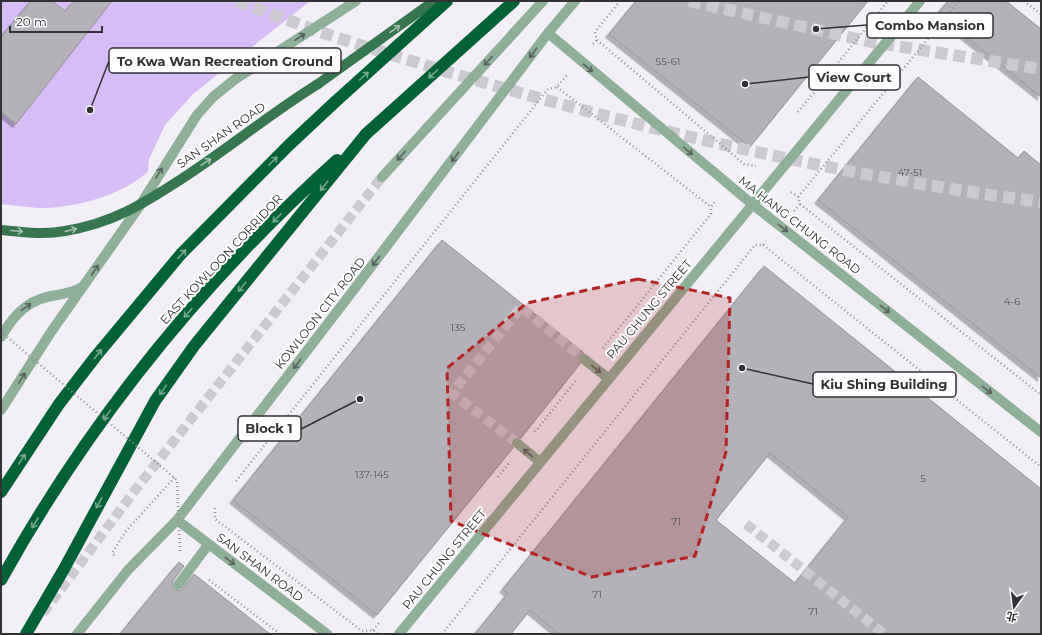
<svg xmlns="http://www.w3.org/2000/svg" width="1042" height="635" font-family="Montserrat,'Noto Sans TC',sans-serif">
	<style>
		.green { fill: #d6bdf8 }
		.building { fill: #b4b1b9; stroke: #95929a; fill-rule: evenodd; filter: url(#shadow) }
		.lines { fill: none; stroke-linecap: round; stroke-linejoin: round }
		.minor-tunnel { stroke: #ccc9d0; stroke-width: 10; stroke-dasharray: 10 5; stroke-linecap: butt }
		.highway-tunnel { stroke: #ccc9d0; stroke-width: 12; stroke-dasharray: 12 6; stroke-linecap: butt }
		.path { stroke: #959399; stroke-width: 2.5; stroke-dasharray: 1 3; stroke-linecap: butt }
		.minor { stroke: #8eaf98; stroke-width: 10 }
		.major { stroke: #36774f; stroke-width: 10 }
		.highway { stroke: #026235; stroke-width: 12 }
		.path-bridge { stroke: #959399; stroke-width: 2.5; stroke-dasharray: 1 3; stroke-linecap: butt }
		.major-bridge { stroke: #36774f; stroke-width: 10 }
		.highway-bridge { stroke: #026235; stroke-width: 12 }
		.oneway { stroke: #a5c2b0 }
		.oneway2 { stroke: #57635c }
		.oneway3 { stroke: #74a990 }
		.marked { fill: #b42422; fill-opacity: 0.2; stroke: #b42422; stroke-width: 3; stroke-dasharray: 8 5; stroke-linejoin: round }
		.labels { text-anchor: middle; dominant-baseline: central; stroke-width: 4; stroke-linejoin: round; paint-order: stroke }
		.number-label { font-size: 10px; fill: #525155 }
		.street-label { font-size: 12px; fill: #323134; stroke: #fff }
		.leader { fill: none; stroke: #323134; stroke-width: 1.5 }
		.callout-dot { fill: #323134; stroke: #fff; stroke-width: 1.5 }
		.callout { fill: #fff; stroke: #323134; stroke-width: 1.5 }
		.callout-label { font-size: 13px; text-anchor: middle; font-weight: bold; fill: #323134 }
	</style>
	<defs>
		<filter id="shadow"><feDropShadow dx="-3.5" dy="3.5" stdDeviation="0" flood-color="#0004"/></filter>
	</defs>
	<rect width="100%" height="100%" fill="#f2eff7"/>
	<path class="green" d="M1,1H310L193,94L165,125L149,159L148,171C125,195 71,209 38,208C26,207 13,205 1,204Z"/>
	<path class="building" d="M31,1H52L65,11L74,1H112L16,124L1,112V37Z
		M636,1H868L750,147L609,34Z
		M948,1H1006L1041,29V97L937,14Z
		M918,77L1018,158L1024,151L1041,165V378L818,200Z
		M442,240L584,353L578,358L580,364L521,438L515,437L512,439L511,445L513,448L377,615L233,500Z
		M764,266L1041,489V634H559L530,610L511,634H475L508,593L503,589ZM770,453L848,517L795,583L716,520Z
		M179,562L184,566L173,581L172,585L174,590L181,591L194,574L270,634H120Z"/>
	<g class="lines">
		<path class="minor-tunnel" d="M517,443L452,393L521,307L584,359
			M746,524L884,634
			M43,613L136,489L382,177"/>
		<path class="highway-tunnel" d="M237,1C275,15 312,30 351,42C576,114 806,171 1041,202
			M689,1L871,42L1041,69"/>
		<path class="path" d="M620,1L595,32L597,40L744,164L756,166
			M1024,1L1041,14
			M593,44L597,40
			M557,87L711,207
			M798,112L888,1
			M791,192L798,197L800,204L1041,395
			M798,197L959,1
			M794,211L800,204
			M763,245L1041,467
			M603,348L711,214V207L715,201
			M535,432L577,379
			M498,477L509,463
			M236,481L548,89L557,87L567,75
			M215,508V519L362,631L373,630L378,634
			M114,555L112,553L126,531L175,477
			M209,580L280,634
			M373,630L379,623
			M442,634L755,245H763L766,241"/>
		<path class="minor" d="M548,33L752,204L1041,432
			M382,177L543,1
			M1,337C12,318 25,302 47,297C60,294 71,294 82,287
			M584,359L609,379
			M1,410L51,332L139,207L197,115L213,97L234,80L356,1
			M517,443L540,462
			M177,520L327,634
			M178,585L208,545
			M77,634L128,570L177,520L352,292L548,33L575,1
			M399,634L920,1"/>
		<path class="major" d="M1,230C22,232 44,235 65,231C113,223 143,204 183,178C229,148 271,113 318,84"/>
		<path class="highway" d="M1,492L59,404L96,356L181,254L289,145L335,102
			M1,580C88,423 203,281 337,160
			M26,634L64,569L155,401L194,346L366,134"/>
		<path class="path-bridge" d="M1,332L177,480L180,551"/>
		<path class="major-bridge" d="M318,84L434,1"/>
		<path class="highway-bridge" d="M335,102L447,1
			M366,134L514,1"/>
	</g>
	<defs><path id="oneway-shaft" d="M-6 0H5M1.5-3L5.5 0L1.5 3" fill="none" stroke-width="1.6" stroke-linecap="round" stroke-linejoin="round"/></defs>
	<g class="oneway">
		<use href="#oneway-shaft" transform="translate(395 29) rotate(-35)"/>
		<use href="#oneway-shaft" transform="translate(206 162) rotate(-34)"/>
		<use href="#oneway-shaft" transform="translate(71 230) rotate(-14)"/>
		<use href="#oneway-shaft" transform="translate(17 231) rotate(5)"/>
	</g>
	<g class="oneway2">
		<use href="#oneway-shaft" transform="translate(300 37) rotate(-33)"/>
		<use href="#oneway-shaft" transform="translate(533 53) rotate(127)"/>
		<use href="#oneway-shaft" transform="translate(488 61) rotate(133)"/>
		<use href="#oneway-shaft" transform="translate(588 68) rotate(40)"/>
		<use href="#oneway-shaft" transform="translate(688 151) rotate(40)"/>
		<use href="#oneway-shaft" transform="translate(401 156) rotate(133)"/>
		<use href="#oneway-shaft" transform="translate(455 157) rotate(127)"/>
		<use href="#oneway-shaft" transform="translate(159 173) rotate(-58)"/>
		<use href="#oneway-shaft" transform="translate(783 228) rotate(38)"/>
		<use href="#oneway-shaft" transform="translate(376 261) rotate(127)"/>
		<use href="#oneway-shaft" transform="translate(95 270) rotate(-56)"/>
		<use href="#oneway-shaft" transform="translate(26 307) rotate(-36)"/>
		<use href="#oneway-shaft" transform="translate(885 309) rotate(38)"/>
		<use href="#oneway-shaft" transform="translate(297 364) rotate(128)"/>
		<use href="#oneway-shaft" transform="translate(596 369) rotate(39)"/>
		<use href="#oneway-shaft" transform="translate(22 378) rotate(-58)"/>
		<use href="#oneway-shaft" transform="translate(987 390) rotate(38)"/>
		<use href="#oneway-shaft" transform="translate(528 453) rotate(-140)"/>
		<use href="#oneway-shaft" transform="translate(230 561) rotate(37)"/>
	</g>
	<g class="oneway3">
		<use href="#oneway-shaft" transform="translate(433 74) rotate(138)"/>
		<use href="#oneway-shaft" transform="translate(364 76) rotate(-42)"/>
		<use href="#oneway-shaft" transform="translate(273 161) rotate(-45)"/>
		<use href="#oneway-shaft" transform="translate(324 186) rotate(129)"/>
		<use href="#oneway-shaft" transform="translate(277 218) rotate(134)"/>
		<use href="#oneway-shaft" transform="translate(182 254) rotate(-47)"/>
		<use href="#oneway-shaft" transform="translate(242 287) rotate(129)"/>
		<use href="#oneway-shaft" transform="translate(188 313) rotate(132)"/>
		<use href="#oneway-shaft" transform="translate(98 354) rotate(-51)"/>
		<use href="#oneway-shaft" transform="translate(163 390) rotate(125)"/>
		<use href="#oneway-shaft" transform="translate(107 415) rotate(126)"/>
		<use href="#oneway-shaft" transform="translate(22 459) rotate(-57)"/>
		<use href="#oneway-shaft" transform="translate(99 503) rotate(118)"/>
		<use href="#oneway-shaft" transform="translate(35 523) rotate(122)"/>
	</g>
	<path class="marked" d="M638,279L730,298L726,452L695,556L592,577L451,521L447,368L527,303Z"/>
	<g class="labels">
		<g class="number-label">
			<text x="668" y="61">55-61</text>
			<text x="910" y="172">47-51</text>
			<text x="1012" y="301">4-6</text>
			<text x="458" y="327">135</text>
			<text x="372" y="474">137-145</text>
			<text x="923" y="478">5</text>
			<text x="676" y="521">71</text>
			<text x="597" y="594">71</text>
			<text x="813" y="611">71</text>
		</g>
		<g class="street-label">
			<text transform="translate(221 135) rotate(-35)">SAN SHAN ROAD</text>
			<text transform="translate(800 225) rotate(38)">MA HANG CHUNG ROAD</text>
			<text transform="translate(221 259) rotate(-47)">EAST KOWLOON CORRIDOR</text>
			<text transform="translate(649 309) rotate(-50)">PAU CHUNG STREET</text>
			<text transform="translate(320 313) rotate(-52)">KOWLOON CITY ROAD</text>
			<text transform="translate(444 559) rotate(-51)">PAU CHUNG STREET</text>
			<text transform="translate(260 567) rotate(37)">SAN SHAN ROAD</text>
		</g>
	</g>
	<path class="leader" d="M816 29L867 25M90 110L109 61M745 84L809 77M742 368L813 384M360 399L301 429"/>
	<g class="callout-dot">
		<circle cx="816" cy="29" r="4"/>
		<circle cx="90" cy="110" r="4"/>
		<circle cx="745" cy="84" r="4"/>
		<circle cx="742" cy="368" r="4"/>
		<circle cx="360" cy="399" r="4"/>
	</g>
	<g class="callout">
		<rect x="867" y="13" width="126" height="25" rx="4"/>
		<rect x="109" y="48" width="232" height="25" rx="4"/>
		<rect x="809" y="65" width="91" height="25" rx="4"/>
		<rect x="813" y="372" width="143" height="25" rx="4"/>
		<rect x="238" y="416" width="63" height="25" rx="4"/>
	</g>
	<g class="callout-label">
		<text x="930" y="30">Combo Mansion</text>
		<text x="225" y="66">To Kwa Wan Recreation Ground</text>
		<text x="854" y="82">View Court</text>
		<text x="884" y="389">Kiu Shing Building</text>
		<text x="269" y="433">Block 1</text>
	</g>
	<rect width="1042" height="635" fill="none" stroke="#323134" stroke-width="4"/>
	<g transform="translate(1014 607) rotate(194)" stroke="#ffffff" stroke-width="3" paint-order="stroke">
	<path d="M0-3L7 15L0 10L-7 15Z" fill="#323134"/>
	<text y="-6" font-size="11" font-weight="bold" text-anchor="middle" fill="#323134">北</text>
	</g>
	<path d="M10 26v6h92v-6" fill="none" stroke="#323134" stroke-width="2"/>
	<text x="16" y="26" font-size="12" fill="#323134" stroke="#ffffff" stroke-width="3" paint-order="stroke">20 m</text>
</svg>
